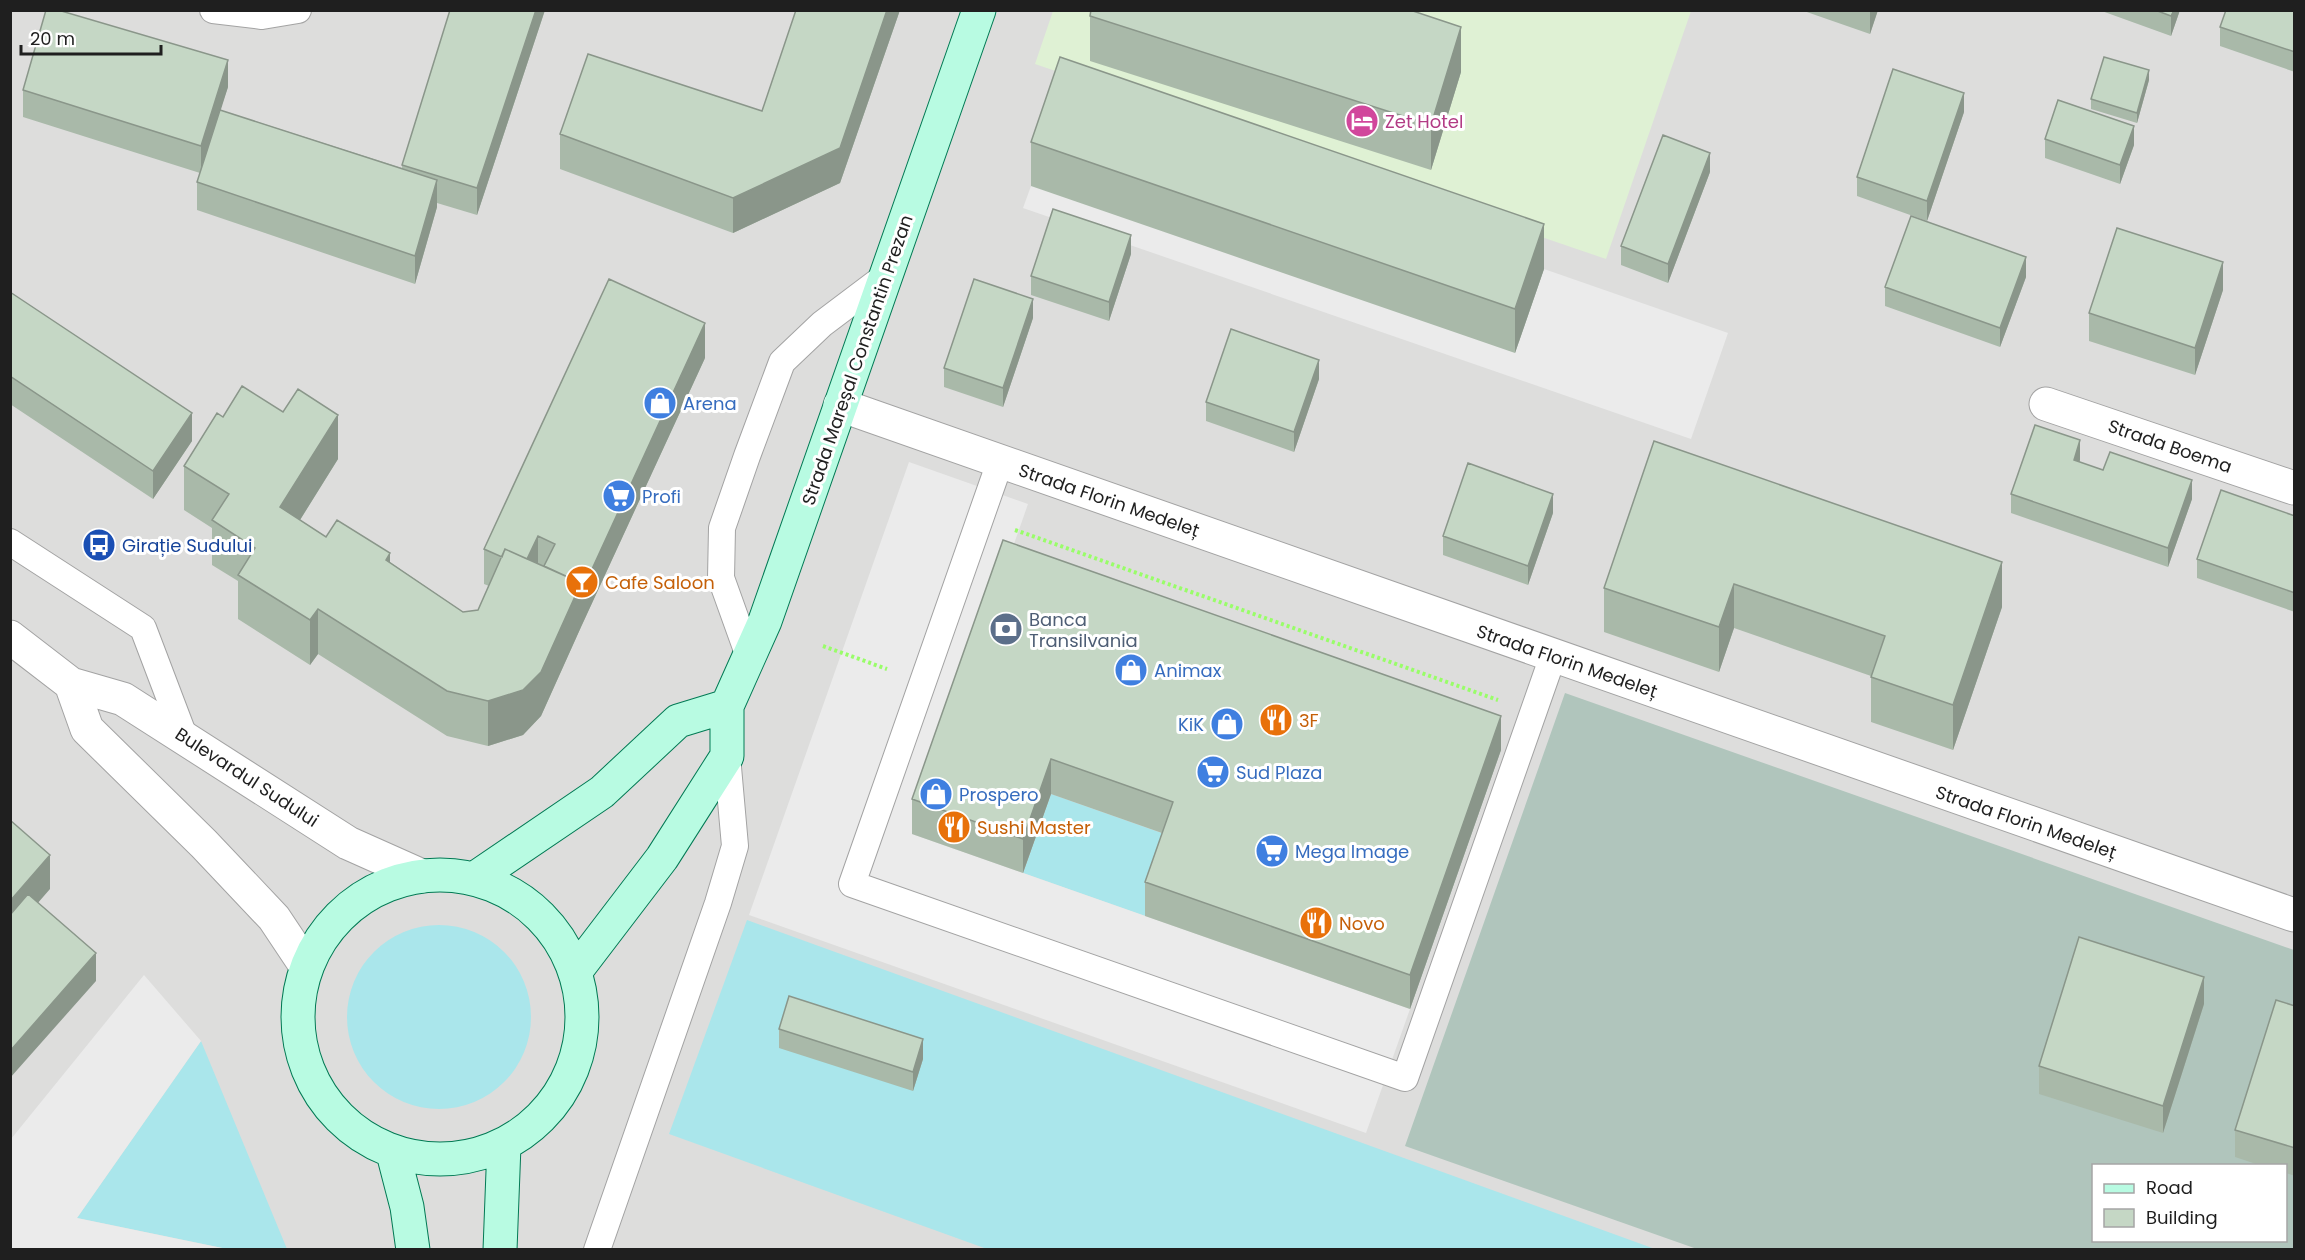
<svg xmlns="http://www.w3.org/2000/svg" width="2305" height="1260" font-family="Poppins,sans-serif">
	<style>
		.residential { fill: #dddddc; fill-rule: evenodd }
		.commercial { fill: #dff1d4 }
		.construction { fill: #b0c5bc; fill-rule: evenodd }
		.grass { fill: #aae6eb }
		.parking { fill: #ebebeb }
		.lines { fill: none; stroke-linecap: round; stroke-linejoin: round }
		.service-casing { stroke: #a3a3a3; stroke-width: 28 }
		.minor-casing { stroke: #a3a3a3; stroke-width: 35 }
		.tertiary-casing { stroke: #a3a3a3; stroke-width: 35 }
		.secondary-casing { stroke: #027a54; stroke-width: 35 }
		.path { stroke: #99fd69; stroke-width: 4; stroke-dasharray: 3 3; stroke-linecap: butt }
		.service { stroke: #fff; stroke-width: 26 }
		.minor { stroke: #fff; stroke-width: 33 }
		.tertiary { stroke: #fff; stroke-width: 33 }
		.secondary { stroke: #b8fbe2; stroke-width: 33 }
		.wall { fill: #a9b9a9 }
		.shaded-wall { fill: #8a968a }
		.building { fill: #c5d7c5; stroke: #8a968a; stroke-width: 1.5 }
		.labels { text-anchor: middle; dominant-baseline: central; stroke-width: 6; stroke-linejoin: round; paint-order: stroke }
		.hotel-label { font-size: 18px; fill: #b23c85; stroke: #fff; text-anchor: start }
		.street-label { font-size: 18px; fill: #1f1f1f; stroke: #fff }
		.shop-label { font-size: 18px; fill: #366cbe; stroke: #fff; text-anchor: start }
		.transit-label { font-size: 18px; fill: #164399; stroke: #fff; text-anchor: start }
		.food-label { font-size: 18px; fill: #c56008; stroke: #fff; text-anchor: start }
		.service-label { font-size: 18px; fill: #4e5e75; stroke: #fff; text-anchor: start }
	</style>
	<rect width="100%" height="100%" fill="#e5f0e8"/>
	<path class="residential" d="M10,11H2294V1249H11ZM2094,1166H2286V1240H2094Z"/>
	<path class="commercial" d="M1053,11H1691L1606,259L1035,64Z"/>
	<path class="construction" d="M1565,693L2294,950V1249H1697L1405,1146ZM2094,1166H2286V1240H2094Z"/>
	<path class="grass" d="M1051,794L1173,837L1145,916L1023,873Z
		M747,920L1655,1249H987L669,1134Z
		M347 1017a92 92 0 1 1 184 0a92 92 0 1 1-184 0Z
		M201,1041L287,1249H227L77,1218Z"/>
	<path class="parking" d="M1035,175L1519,342L1544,269L1728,333L1691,439L1023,208Z
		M909,462L1028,504L912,834L1410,1009L1366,1133L749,915Z
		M144,975L201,1041L77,1218L227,1249H11V1139Z"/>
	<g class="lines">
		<g class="service-casing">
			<path id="service" d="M213,10L262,16L298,10
				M1000,462L852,884L1405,1078L1553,656
				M10,542L143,628L184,736
				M749,656L721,578L722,528L747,456L782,362L822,324L887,275
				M597,1250L718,903L735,846L727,756"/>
		</g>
		<g class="minor-casing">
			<path id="minor" d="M2046,404L2294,488
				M840,405L2294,915"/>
		</g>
		<g class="tertiary-casing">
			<path id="tertiary" d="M10,637L71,684L123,699L348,843L422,876
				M71,684L87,729L204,844L274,918L306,966"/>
		</g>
		<g class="secondary-casing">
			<path id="secondary" d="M298 1017a142 142 0 1 1 284 0a142 142 0 1 1-284 0Z
				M474,879L602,792L678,721L727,706
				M575,972L662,858L727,756V706L765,621L979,10
				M393,1153L407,1207L413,1250
				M500,1250L504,1145"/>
		</g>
		<path class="path" d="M1015,530L1498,700
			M823,646L887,669"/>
		<use href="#service" class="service"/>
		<use href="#minor" class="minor"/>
		<use href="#tertiary" class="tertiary"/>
		<use href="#secondary" class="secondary"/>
	</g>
	<path class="wall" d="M545,10L477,215L437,203V207L415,284L197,210V182L200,173L23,117V90L228,87L220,110L402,168V165Z
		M796,10H900L840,183L733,233L560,169V134L762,111Z
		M1801,10H1878L1870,34Z
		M2099,10H2180L2171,36Z
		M2295,10V72L2220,46V27Z
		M1090,16L1461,72L1431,170L1090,61Z
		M2149,80L2137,123L2091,109V99Z
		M1964,112L1927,221L1857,196V177Z
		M2045,139L2134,145L2120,184L2045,158Z
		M1031,142L1544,269L1515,353L1031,186Z
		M1710,172L1668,283L1621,265V246Z
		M1131,254L1109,321L1031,295V276Z
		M2026,277L2000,347L1885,306V287Z
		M2223,290L2195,375L2089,341V313Z
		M10,292L192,441L153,499L10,404Z
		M1033,318L1003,407L944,387V368Z
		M705,358L581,627L541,716L523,735L488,746L447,736L318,654L310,665L238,619V581L212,565V528L184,510V466L223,417L283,412L338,459L300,520L326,537L390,562L463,612L478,610L489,586L484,584V549Z
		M1319,379L1294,452L1206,421V402Z
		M1654,441L2002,607L1953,750L1871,722V676L1734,628L1719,672L1604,632V588Z
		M2080,460L2079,462L2192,499L2168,567L2011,513V494Z
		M1553,513L1528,585L1443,555V536Z
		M2295,516V612L2197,578V559Z
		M1003,540L1501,750L1410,1009L1145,916V882L1162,833L1051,794L1023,873L912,834V799Z
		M2204,1004L2163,1133L2039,1094V1066Z
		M2295,1006V1176L2286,1173V1166H2262L2235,1157V1130Z
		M779,1029L923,1059L913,1091L779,1048Z"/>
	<path class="shaded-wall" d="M536,10H545L477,215V188Z
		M887,10H900L840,183L733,233V198Z
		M1870,10H1878L1870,34Z
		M2174,10H2180L2171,36V16Z
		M1461,27V72L1431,170V125Z
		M228,60V87L201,173V146Z
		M2149,70V80L2137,123V113Z
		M1964,93V112L1927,221V201Z
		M2134,126V145L2120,184V165Z
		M1710,153V172L1668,283V264Z
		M437,180V207L415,284V256Z
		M1544,224V269L1515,353V309Z
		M1131,235V254L1109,321V302Z
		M2026,257V277L2000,347V328Z
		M2223,262V290L2195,375V348Z
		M1033,299V318L1003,407V388Z
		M705,323V358L581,627L541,716L523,735L488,746V701Z
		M1319,360V379L1294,452V432Z
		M192,413V441L153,499V471Z
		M338,415V459L280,552V507Z
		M2080,440V460L2074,479V460Z
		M2192,480V499L2168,567V548Z
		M1553,494V513L1528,585V566Z
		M538,536V571L523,567Z
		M390,553V598L386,560Z
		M2002,562V607L1953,750V705Z
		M1734,584V628L1719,672V627Z
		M318,609V654L310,665V620Z
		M1501,716V750L1410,1009V975Z
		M1051,759V794L1023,873V839Z
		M50,855V889L10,935V901Z
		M96,953V981L10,1078V1051Z
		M2204,977V1004L2163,1133V1106Z
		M923,1039V1059L913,1091V1072Z"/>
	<path class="building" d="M46,10H58L228,60L201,146L23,90Z
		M450,10H536L477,188L402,165Z
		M796,10H887L840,148L733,198L560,134L588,54L762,111Z
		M1091,10H1410L1461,27L1431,125L1090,16Z
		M2155,10H2174L2171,16Z
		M2226,10H2295V52L2220,27Z
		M1060,57L1544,224L1515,309L1031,142Z
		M2104,57L2149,70L2137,113L2091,99Z
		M1893,69L1964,93L1927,201L1857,177Z
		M2058,100L2134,126L2120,165L2045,139Z
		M220,110L437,180L415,256L197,182Z
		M1663,135L1710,153L1668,264L1621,246Z
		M1053,209L1131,235L1109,302L1031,276Z
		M1911,216L2026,257L2000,328L1885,287Z
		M2117,228L2223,262L2195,348L2089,313Z
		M609,279L705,323L581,593V583L544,566L555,544L538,536L527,559L505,549L502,557L484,549Z
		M974,279L1033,299L1003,388L944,368Z
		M10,292L192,413L153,471L10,376Z
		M1231,329L1319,360L1294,432L1206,402Z
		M242,386L283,412L298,389L338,415L280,507L326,537L337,520L390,553L386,560L463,612L478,610L505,549L581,583L541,672L523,690L488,701L447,691L318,609L310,620L238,575L255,548L212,520L229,494L184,466L217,413L223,417Z
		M2035,425L2080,440L2074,460L2103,470L2110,452L2192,480L2168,548L2011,494Z
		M1654,441L2002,562L1953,705L1871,677L1885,636L1734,584L1719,627L1604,588Z
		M1468,463L1553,494L1528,566L1443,536Z
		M2221,490L2295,516V593L2197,559Z
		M1003,540L1501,716L1410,975L1145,882L1173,802L1051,759L1023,839L912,799Z
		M10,820L50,855L10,901Z
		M28,894L96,953L10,1051V915Z
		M2079,937L2204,977L2163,1106L2039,1066Z
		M789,996L923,1039L913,1072L779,1029Z
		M2276,1000L2295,1006V1148L2235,1130Z"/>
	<defs>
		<g id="hotel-disc" transform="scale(1.725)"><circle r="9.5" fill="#d1479c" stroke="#fff"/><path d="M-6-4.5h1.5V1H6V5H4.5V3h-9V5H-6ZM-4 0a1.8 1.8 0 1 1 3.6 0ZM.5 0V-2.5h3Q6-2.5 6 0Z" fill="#fff"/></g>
		<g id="shop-disc" transform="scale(1.725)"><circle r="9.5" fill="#3f7fe0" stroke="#fff"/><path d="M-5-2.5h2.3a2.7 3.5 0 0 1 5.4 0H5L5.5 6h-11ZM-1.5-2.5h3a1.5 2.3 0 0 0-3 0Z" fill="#fff"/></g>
		<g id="supermarket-disc" transform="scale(1.725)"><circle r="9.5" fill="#3f7fe0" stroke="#fff"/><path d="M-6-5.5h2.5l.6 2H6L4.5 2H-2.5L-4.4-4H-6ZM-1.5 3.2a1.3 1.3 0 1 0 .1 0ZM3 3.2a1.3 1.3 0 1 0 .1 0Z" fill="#fff"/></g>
		<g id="bus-disc" transform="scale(1.725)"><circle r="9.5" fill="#1a4fb4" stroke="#fff"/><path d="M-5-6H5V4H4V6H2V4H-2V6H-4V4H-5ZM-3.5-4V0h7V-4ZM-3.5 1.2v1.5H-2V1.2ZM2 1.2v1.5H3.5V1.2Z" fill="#fff"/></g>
		<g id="bar-disc" transform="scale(1.725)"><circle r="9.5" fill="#e8710a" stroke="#fff"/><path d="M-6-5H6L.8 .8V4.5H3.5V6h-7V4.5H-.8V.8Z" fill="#fff"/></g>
		<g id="bank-disc" transform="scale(1.725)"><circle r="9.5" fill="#5c6f8a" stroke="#fff"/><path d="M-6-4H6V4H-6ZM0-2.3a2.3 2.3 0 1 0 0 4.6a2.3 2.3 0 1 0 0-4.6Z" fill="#fff"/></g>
		<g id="restaurant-disc" transform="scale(1.725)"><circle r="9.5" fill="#e8710a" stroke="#fff"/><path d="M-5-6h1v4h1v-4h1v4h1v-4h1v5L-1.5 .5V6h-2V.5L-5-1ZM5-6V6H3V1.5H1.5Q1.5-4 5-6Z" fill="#fff"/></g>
	</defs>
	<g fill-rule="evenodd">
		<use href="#hotel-disc" x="1362" y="121"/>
		<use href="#shop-disc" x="660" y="403"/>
		<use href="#supermarket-disc" x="619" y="496"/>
		<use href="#bus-disc" x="99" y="545"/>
		<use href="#bar-disc" x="582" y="582"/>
		<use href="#bank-disc" x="1006" y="629"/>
		<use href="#shop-disc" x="1131" y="670"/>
		<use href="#restaurant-disc" x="1276" y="720"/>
		<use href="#shop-disc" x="1227" y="724"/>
		<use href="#supermarket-disc" x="1213" y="772"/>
		<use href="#shop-disc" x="936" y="794"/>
		<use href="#restaurant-disc" x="954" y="827"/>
		<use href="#supermarket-disc" x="1272" y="851"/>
		<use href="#restaurant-disc" x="1316" y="923"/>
	</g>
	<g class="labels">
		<g class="hotel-label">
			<text x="1385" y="121">Zet Hotel</text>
		</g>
		<g class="street-label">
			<text transform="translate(857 360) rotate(-71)">Strada Mareșal Constantin Prezan</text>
			<text transform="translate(2170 446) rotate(19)">Strada Boema</text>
			<text transform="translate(1109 500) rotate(19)">Strada Florin Medeleț</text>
			<text transform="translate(1567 661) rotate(19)">Strada Florin Medeleț</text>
			<text transform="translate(247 777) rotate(33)">Bulevardul Sudului</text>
			<text transform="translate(2026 822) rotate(19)">Strada Florin Medeleț</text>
		</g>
		<g class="shop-label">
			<text x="683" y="403">Arena</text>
			<text x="642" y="496">Profi</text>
			<text x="1154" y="670">Animax</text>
			<text x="1204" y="724" text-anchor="end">KiK</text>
			<text x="1236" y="772">Sud Plaza</text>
			<text x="959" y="794">Prospero</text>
			<text x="1295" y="851">Mega Image</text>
		</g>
		<g class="transit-label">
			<text x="122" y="545">Girație Sudului</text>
		</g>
		<g class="food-label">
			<text x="605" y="582">Cafe Saloon</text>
			<text x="1299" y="720">3F</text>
			<text x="977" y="827">Sushi Master</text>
			<text x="1339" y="923">Novo</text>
		</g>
		<g class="service-label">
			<text x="1029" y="619">Banca<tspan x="1029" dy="21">Transilvania</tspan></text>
		</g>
	</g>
	<rect width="2305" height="1260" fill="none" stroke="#1f1f1f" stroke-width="24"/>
	<rect x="2092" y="1164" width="195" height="78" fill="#ffffff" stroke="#a5a5a5" stroke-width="1.5"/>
	<rect x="2104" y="1184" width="30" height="9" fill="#b8fbe2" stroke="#a5a5a5" stroke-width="1.5"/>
	<text x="2146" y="1194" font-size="18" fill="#1f1f1f">Road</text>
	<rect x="2104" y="1209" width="30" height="18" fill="#c5d7c5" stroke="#a5a5a5" stroke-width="1.5"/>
	<text x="2146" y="1224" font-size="18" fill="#1f1f1f">Building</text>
	<path d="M21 45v9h140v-9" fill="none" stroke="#1f1f1f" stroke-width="3"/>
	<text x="30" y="45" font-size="18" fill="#1f1f1f" stroke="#ffffff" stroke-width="4.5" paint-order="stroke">20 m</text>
</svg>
